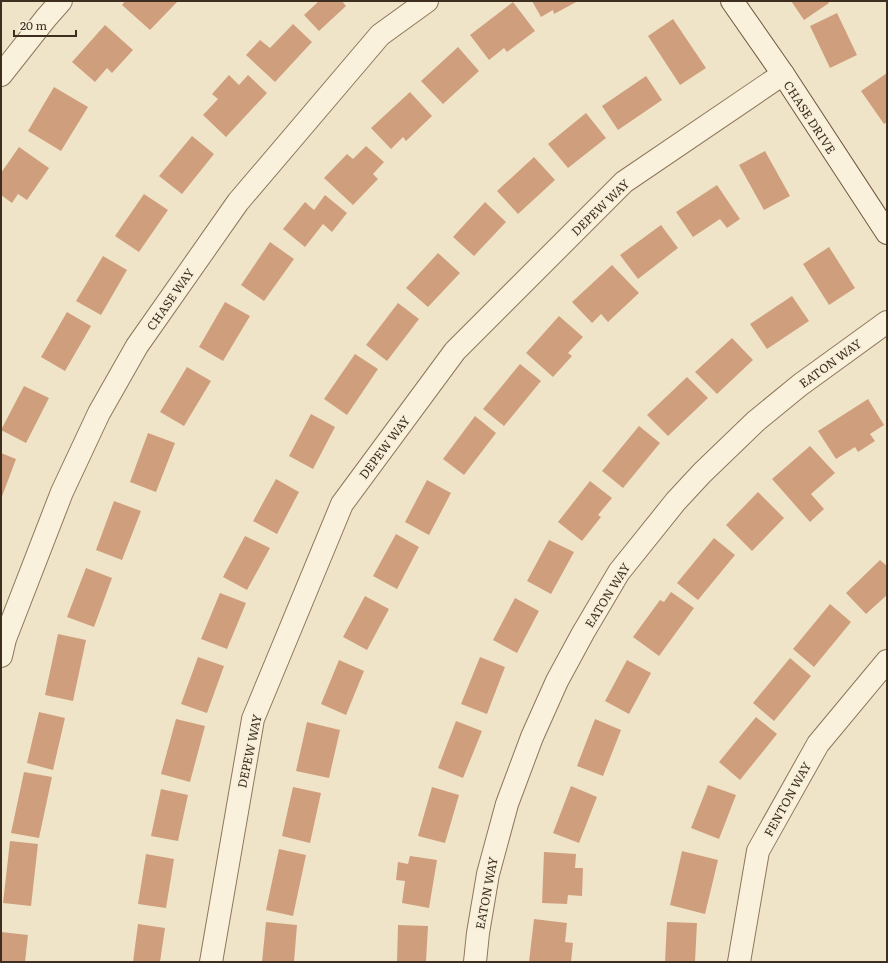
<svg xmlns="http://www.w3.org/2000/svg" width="888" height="963" font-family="Literata,serif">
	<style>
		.building { fill: #cf9f7d }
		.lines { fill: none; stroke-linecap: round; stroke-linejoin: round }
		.street-casing { stroke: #8d765c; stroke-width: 24 }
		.secondary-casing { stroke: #6f573f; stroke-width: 24 }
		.street { stroke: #faf1dc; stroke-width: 22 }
		.secondary { stroke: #faf1dc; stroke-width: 22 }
		.labels { text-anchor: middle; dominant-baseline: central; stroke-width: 3.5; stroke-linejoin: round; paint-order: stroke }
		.street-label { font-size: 12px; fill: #3d2e20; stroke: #f7eed8 }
	</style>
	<rect width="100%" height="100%" fill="#f0e4c8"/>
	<path class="building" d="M125,1H178L150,30L122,5Z
		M319,1H342L346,6L319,31L304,15Z
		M532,1H578L554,14L553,10L541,17Z
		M791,1H828L829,3L804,20Z
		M513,2L535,31L507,52L504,48L489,60L470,35Z
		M837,13L857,55L830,68L810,26Z
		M673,19L706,68L680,85L648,36Z
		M293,24L312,42L275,82L246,55L260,40L270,48Z
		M105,25L133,50L112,73L107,68L95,82L72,62Z
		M458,47L479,71L443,104L421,81Z
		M887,73V122L884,124L861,91Z
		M229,75L239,85L248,75L267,93L226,137L203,115L218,99L212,94Z
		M646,76L662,100L618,130L602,106Z
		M54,87L88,107L61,151L28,131Z
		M410,92L432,116L406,141L403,137L391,149L371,128Z
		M586,113L606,138L568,168L548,144Z
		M192,136L214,154L182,194L159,176Z
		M366,146L384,162L373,174L378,179L353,205L324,178L347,154L353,159Z
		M19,147L49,168L27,200L18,194L12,203L1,195V173Z
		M765,151L790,196L764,210L739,165Z
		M534,157L555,180L518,214L497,191Z
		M717,185L740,219L727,228L720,219L693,237L676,212Z
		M144,194L168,210L139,252L115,236Z
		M325,195L347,213L332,232L323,224L305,247L283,229L305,202L314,210Z
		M485,202L506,222L474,256L453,237Z
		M661,225L678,248L638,279L620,255Z
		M270,242L294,259L264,301L241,285Z
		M829,247L855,288L829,305L803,264Z
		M438,253L460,273L428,307L406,288Z
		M103,256L127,270L101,315L76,301Z
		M612,265L639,293L608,322L601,314L592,323L572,302Z
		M792,296L809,321L767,349L750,324Z
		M225,302L250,316L223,361L199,347Z
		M398,303L419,319L387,361L366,345Z
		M67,312L91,326L65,371L41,357Z
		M559,316L583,337L568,353L572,356L553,377L526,353Z
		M732,338L753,360L717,394L695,372Z
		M355,354L378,369L347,415L324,399Z
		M520,364L541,381L504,426L483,409Z
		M187,367L211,381L184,426L160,412Z
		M687,377L708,398L668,436L647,415Z
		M24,386L49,398L26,443L1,430Z
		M868,399L884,425L870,434L875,441L858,452L855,447L836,459L818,431Z
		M311,414L335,427L313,469L289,456Z
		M475,416L496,433L464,475L443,459Z
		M639,426L660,443L623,488L602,471Z
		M148,433L175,443L156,492L130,482Z
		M810,446L835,473L811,494L824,509L810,522L772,479Z
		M1,453L16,459L1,499Z
		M276,479L299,492L277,534L253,521Z
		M427,480L451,493L429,535L405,522Z
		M590,481L612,498L598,515L601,517L582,541L558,522Z
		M758,492L784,518L752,551L726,525Z
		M114,501L141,511L122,560L96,550Z
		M396,534L419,547L397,589L373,576Z
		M245,536L270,548L247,590L223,577Z
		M714,538L735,555L698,600L677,583Z
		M549,540L574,552L551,594L527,581Z
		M880,560L887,566V595L866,614L846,593Z
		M86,568L112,578L94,627L67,617Z
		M671,592L694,608L659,656L633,637L660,600L664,602Z
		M220,593L246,603L227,649L201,639Z
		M365,596L389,609L367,650L343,637Z
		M515,598L539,611L517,653L493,640Z
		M830,604L851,622L814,667L793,649Z
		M58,634L86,640L73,701L45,695Z
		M198,657L224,666L207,713L181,704Z
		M480,657L505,667L487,714L461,704Z
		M790,658L811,676L774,721L753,703Z
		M339,660L364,671L346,715L321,704Z
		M627,660L651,673L629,714L605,701Z
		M39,712L65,718L53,770L27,763Z
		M756,717L777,734L740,780L719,762Z
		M176,719L205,726L190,782L161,774Z
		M595,719L621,730L603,776L577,766Z
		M456,721L482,731L463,778L438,768Z
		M307,722L340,730L329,778L296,771Z
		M24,772L52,777L39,838L11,833Z
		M708,785L736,795L719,839L691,828Z
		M571,786L597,797L579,843L553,833Z
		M293,787L321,793L310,843L282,836Z
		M432,787L459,795L445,843L418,836Z
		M161,789L188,795L178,841L151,836Z
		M10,841L38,844L31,906L3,903Z
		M279,849L306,855L293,916L266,910Z
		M682,851L718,860L705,914L670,905Z
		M544,852L576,854L575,868H583L582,896L568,895L567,904L542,903Z
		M146,854L174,859L166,908L138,904Z
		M410,856L437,860L429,908L402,903L405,881L396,880L398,862L408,864Z
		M534,919L567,923L565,942L573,943L571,962H529Z
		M266,922L297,925L294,962H262Z
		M667,922L697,923L695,962H665Z
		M138,924L165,928L160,962H133Z
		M398,925L428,926L426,962H397Z
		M1,932L28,935L25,962H1Z"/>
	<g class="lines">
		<g class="street-casing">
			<path id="street" d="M1,75L46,18L61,1
				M1,656L5,639L62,492L99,413L137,346L238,202L380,35L427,1
				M211,962L253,719L342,504L455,351L624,182L783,74
				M475,962L478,933L488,874L507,804L532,737L557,681L583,633L619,572L676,501L702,473L756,421L800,385L887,322
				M739,962L758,851L818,744L887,661"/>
		</g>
		<g class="secondary-casing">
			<path id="secondary" d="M732,1L783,74L887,233"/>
		</g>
		<use href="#street" class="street"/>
		<use href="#secondary" class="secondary"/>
	</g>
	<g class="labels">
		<g class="street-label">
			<text transform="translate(810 117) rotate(57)">CHASE DRIVE</text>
			<text transform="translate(600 207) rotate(-44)">DEPEW WAY</text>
			<text transform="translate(170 299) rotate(-55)">CHASE WAY</text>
			<text transform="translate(830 363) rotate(-36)">EATON WAY</text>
			<text transform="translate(384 447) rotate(-53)">DEPEW WAY</text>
			<text transform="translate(607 595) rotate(-58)">EATON WAY</text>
			<text transform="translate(249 751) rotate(-78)">DEPEW WAY</text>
			<text transform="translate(787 799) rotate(-61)">FENTON WAY</text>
			<text transform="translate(486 893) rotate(-79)">EATON WAY</text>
		</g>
	</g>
	<rect width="888" height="963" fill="none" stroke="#3d2e20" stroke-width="4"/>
	<path d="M14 30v6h62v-6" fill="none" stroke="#3d2e20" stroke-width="2"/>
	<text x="20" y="30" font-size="12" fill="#3d2e20" stroke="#f7eed8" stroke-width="3" paint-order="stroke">20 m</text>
</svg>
